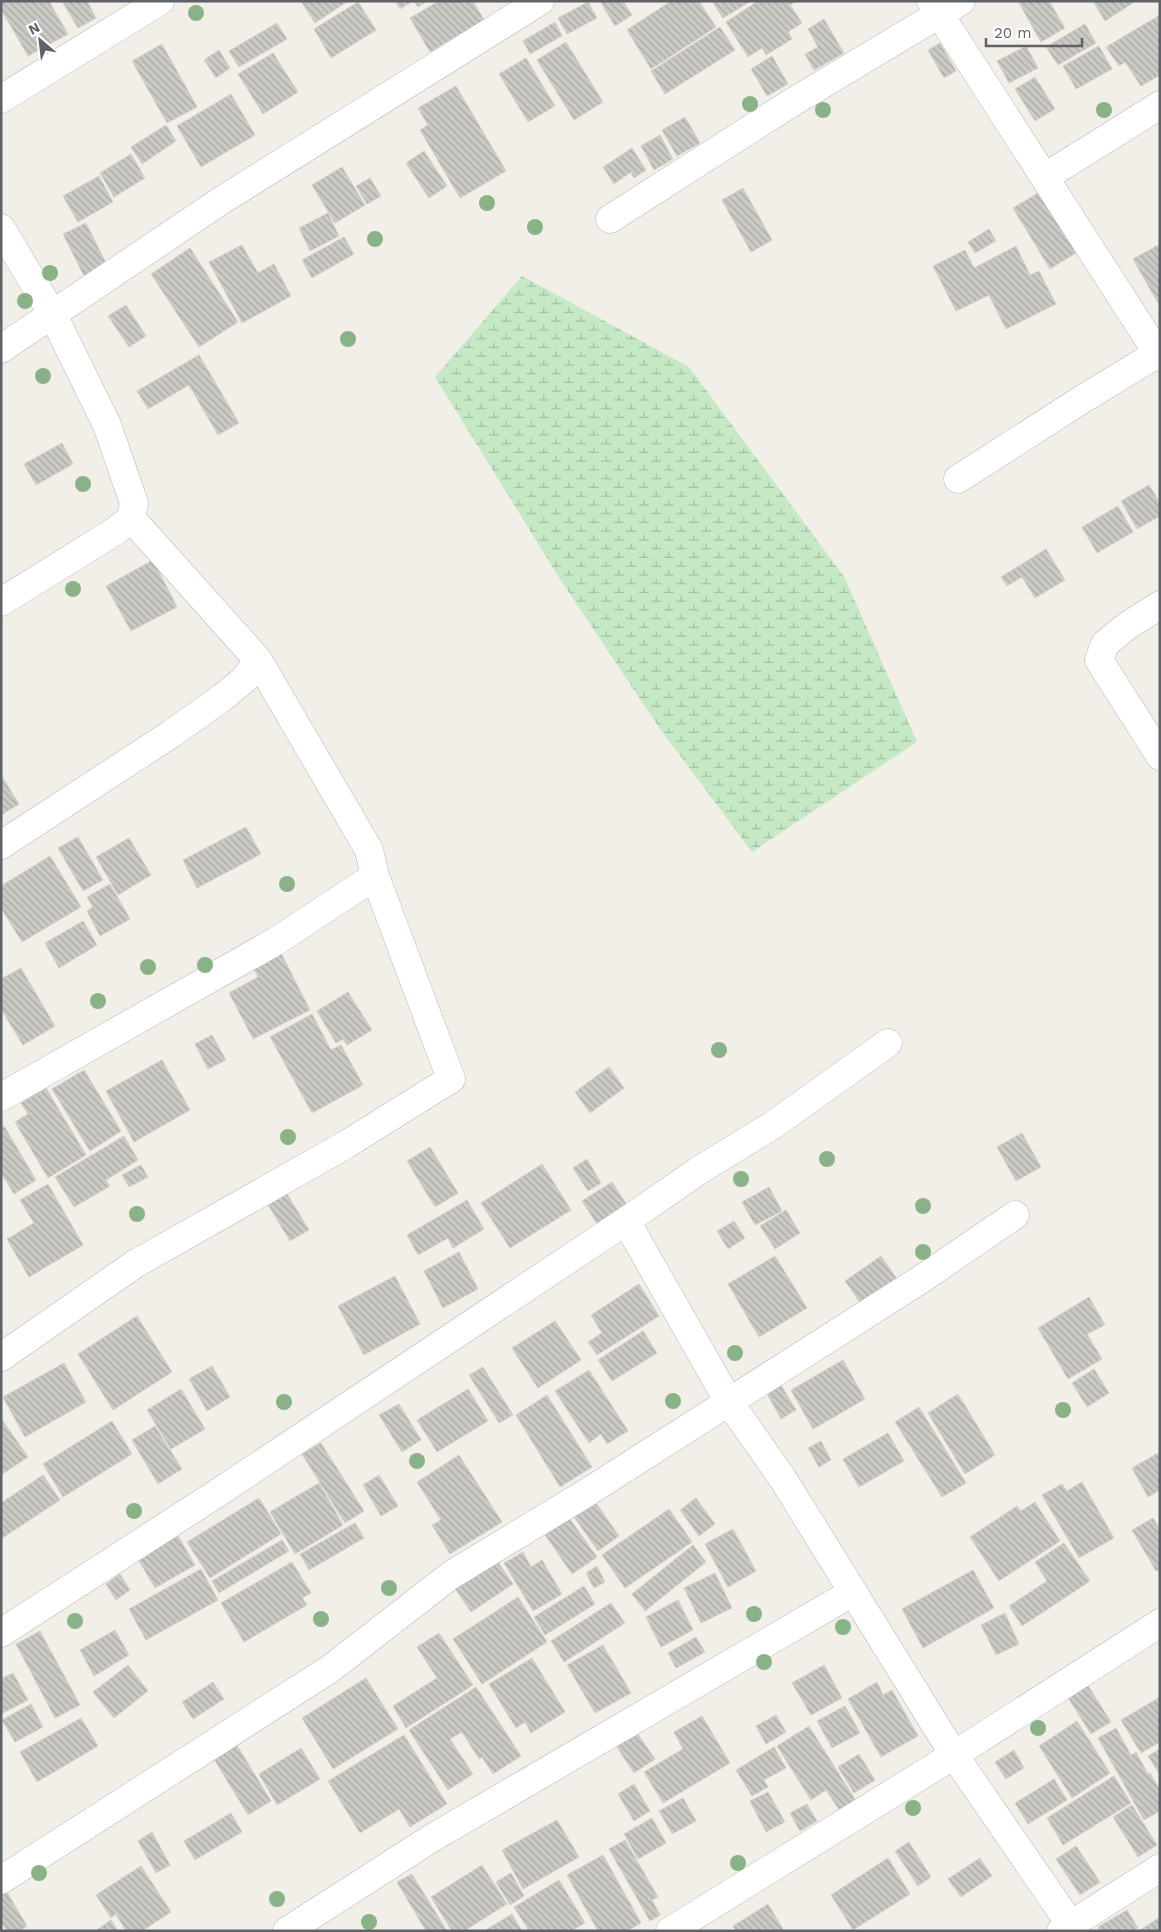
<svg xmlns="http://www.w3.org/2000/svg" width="1161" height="1932" font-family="'Work Sans',sans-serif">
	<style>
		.wetland { fill: url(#wetland-marsh) }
		.building { fill: url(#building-back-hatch); stroke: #d6d1c6 }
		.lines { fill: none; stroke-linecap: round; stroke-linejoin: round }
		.minor-casing { stroke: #b5b8bc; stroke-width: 29 }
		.minor { stroke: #fff; stroke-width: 28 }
		.tree { fill: #89b387 }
	</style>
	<defs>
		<pattern id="wetland-marsh" width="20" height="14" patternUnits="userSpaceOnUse" patternTransform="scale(1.25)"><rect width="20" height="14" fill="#c5e8c5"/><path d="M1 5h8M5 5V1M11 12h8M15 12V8" fill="none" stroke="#a3c0a4"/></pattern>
		<pattern id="building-back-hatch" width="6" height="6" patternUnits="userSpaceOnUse" patternTransform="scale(1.25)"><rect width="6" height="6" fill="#cccac5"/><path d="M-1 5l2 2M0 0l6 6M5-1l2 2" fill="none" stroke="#a9a8a4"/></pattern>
	</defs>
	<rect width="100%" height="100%" fill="#f1efe8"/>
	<path class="wetland" d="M522,276L689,367L845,578L917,742L752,852L658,726L558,576L435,377Z"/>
	<path class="building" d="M1,1H53L50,3L68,34L28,56L1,9Z
		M62,1H87L96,18L78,28Z
		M301,1H348L315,23Z
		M395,1H413L400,9Z
		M414,1H427L418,7Z
		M439,1H473L484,20L430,52L410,18Z
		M600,1H623L632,15L615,26Z
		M671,1H699L716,27L651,69L627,30Z
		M712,1H751L723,18Z
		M758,1H797L790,5L802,23L788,32L792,39L766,55L762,48L748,57L726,22Z
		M1022,1H1049L1065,28L1041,42L1019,3Z
		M1093,1H1136L1105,21Z
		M358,2L376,30L331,58L314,29Z
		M588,2L597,18L567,34L558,18Z
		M1160,15V75L1141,86L1125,62L1119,66L1106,47Z
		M824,19L844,53L814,70L805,54L818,47L808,29Z
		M555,22L562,36L530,54L523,41Z
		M277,23L287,39L239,67L229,51Z
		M1085,24L1096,43L1058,65L1046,47Z
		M720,27L735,50L665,94L651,71Z
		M566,42L603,102L574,120L537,60Z
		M940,43L956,71L944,78L928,50Z
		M162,44L197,107L167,123L132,61Z
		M1026,46L1038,68L1009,83L997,61Z
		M1099,46L1112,69L1076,89L1063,66Z
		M219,50L230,68L216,78L204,60Z
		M273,53L298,92L263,114L238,74Z
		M772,56L788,84L767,96L751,69Z
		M526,58L555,106L528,122L499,74Z
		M1035,77L1055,109L1035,121L1015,89Z
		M456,86L506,171L460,198L420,130L428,125L418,108Z
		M231,94L255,135L201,167L177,126Z
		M685,117L700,143L677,156L662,130Z
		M166,125L176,141L142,164L131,147Z
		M660,135L673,159L654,170L641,146Z
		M632,148L646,170L634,178L631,172L614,184L603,167Z
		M424,151L447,186L429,198L406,163Z
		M131,154L145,178L114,197L100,173Z
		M342,167L365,205L335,223L312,185Z
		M99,176L113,202L78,222L63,196Z
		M370,178L381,196L367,204L356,186Z
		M743,188L772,240L751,252L722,200Z
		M1043,190L1079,251L1050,269L1013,208Z
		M328,213L339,236L310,251L299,228Z
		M86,223L108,267L85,278L63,234Z
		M989,229L996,241L975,253L968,242Z
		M344,237L354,254L312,278L302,260Z
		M1160,244V302L1158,303L1133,259Z
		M242,245L258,273L274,264L291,296L242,323L209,262Z
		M1016,246L1030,275L1039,271L1056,304L1006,329L989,295L956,311L933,266L965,250L974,268Z
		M190,248L238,322L199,347L151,274Z
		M126,305L146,336L129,347L108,316Z
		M199,355L239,423L218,435L189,385L148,409L137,391Z
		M62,443L73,464L36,485L24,464Z
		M1149,485L1160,503V516L1137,529L1121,501Z
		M1118,506L1133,532L1097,553L1082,527Z
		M1046,549L1065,580L1035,598L1022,577L1007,586L1001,577Z
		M153,560L177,607L131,631L106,586Z
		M1,775L19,804L1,815Z
		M246,827L261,854L197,888L183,860Z
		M78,837L103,880L83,891L58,848Z
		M129,838L151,875L118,895L96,857Z
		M50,856L81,907L22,942L1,908V886Z
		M110,884L130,919L100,936L87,911L93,907L87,897Z
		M83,921L97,945L59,968L45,943Z
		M281,953L310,1010L253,1039L229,993L258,977L253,967Z
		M21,968L55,1026L23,1045L1,1009V979Z
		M348,992L372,1030L347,1045L343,1039L336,1043L317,1011Z
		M312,1014L331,1050L341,1045L363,1085L312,1113L270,1037Z
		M212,1035L226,1060L208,1069L195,1044Z
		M162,1060L190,1110L134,1142L106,1091Z
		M609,1067L624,1088L590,1113L575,1092Z
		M84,1070L121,1131L90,1151L52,1089Z
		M46,1088L86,1155L48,1178L15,1122L28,1114L21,1103Z
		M4,1126L36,1180L14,1194L1,1173V1128Z
		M1022,1133L1041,1167L1016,1181L997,1147Z
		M124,1136L138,1160L106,1180L110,1186L74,1207L55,1177Z
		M430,1147L458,1193L435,1207L407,1161Z
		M587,1159L601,1183L588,1191L573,1168Z
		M542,1164L571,1210L510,1248L481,1203Z
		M141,1165L148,1177L129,1187L122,1175Z
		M612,1182L627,1205L597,1224L582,1201Z
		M48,1184L83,1245L29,1277L7,1239L34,1223L20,1200Z
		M769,1187L782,1211L755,1225L742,1202Z
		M286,1192L309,1230L290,1241L267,1203Z
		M467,1200L484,1229L453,1248L448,1238L418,1255L407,1235Z
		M786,1210L800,1233L775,1249L760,1226Z
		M734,1221L745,1238L728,1249L717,1231Z
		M459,1252L478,1289L443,1308L424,1271Z
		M775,1256L807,1308L759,1337L728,1284Z
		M881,1256L897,1279L861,1304L845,1281Z
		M395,1276L420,1324L364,1355L338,1306Z
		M639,1284L659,1316L597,1355L588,1342L602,1333L591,1315Z
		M1089,1297L1105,1325L1087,1334L1102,1359L1068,1379L1038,1328Z
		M137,1316L172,1372L113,1410L78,1354Z
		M555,1321L581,1360L538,1388L512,1348Z
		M643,1331L657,1353L612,1381L598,1360Z
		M843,1360L865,1399L813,1429L791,1390Z
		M64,1363L86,1402L25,1437L3,1397Z
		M212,1366L230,1397L207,1411L189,1379Z
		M483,1367L513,1415L499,1423L469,1375Z
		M1094,1369L1109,1393L1087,1407L1072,1383Z
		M589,1370L628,1431L607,1444L601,1434L589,1443L555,1391Z
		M779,1382L796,1410L781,1419L765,1390Z
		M181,1389L205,1429L171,1449L147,1410Z
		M468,1389L488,1421L437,1452L417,1420Z
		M958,1394L995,1455L965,1474L928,1413Z
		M547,1395L592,1467L560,1487L516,1415Z
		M399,1404L421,1440L402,1452L379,1415Z
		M919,1407L966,1483L942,1497L895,1422Z
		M1,1418L28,1457L1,1475Z
		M112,1421L132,1454L63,1497L43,1464Z
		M155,1426L182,1469L158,1484L132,1440Z
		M888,1433L904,1461L859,1487L843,1459Z
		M821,1441L831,1460L819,1467L808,1448Z
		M321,1443L364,1511L345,1523L302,1454Z
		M1160,1452V1490L1148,1497L1132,1468Z
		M459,1455L502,1522L450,1554L432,1525L441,1520L417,1482Z
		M43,1475L60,1500L1,1539V1503Z
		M379,1475L398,1506L381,1516L363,1485Z
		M1082,1482L1114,1538L1079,1558L1042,1495L1062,1484L1067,1491Z
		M319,1483L343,1525L295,1554L270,1512Z
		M259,1498L281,1534L210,1578L187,1542Z
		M696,1498L715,1524L699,1536L680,1510Z
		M594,1500L619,1536L598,1551L572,1514Z
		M1035,1502L1060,1541L999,1581L970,1537L1017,1506L1021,1511Z
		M669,1509L692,1542L625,1588L602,1555Z
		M567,1515L597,1557L572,1574L543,1532Z
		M1153,1518L1160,1530V1569L1156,1571L1132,1530Z
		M355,1523L364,1538L309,1570L300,1554Z
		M733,1529L756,1571L728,1587L705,1544Z
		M178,1536L195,1565L155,1588L138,1559Z
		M282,1540L289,1551L219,1593L212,1581Z
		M1064,1543L1090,1581L1022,1626L1009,1606L1047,1581L1035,1562Z
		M693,1545L706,1562L645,1611L632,1594Z
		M523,1552L531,1567L542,1560L562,1594L533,1611L504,1563Z
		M496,1559L513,1584L471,1612L454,1587Z
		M292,1562L311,1593L302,1598L307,1605L244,1642L221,1603Z
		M597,1566L605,1582L594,1588L586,1573Z
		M201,1569L218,1600L146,1640L129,1609Z
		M973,1570L994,1608L923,1648L902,1609Z
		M715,1573L732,1608L701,1623L684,1588Z
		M120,1574L130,1590L116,1600L106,1584Z
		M584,1586L595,1604L545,1635L534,1617Z
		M518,1597L547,1642L482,1684L453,1639Z
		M678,1600L693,1630L661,1647L646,1617Z
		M611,1603L625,1623L564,1662L551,1641Z
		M1005,1613L1019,1644L996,1655L981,1625Z
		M115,1630L129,1655L94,1676L80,1650Z
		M40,1631L80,1705L55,1718L16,1644Z
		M439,1633L473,1685L406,1728L393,1706L437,1678L417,1647Z
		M696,1637L705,1652L676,1668L668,1653Z
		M603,1645L631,1693L595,1713L567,1665Z
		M532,1658L565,1712L531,1733L525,1722L516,1728L489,1684Z
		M128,1665L148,1691L114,1718L93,1692Z
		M824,1665L842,1698L811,1715L792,1683Z
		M13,1673L28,1700L1,1714V1679Z
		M366,1678L398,1729L333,1769L302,1718Z
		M213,1682L224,1699L193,1719L182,1702Z
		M877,1682L883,1695L892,1690L918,1736L881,1757L848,1699Z
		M1087,1684L1111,1722L1091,1734L1067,1696Z
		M476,1687L521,1756L493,1774L482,1757L479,1759L462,1732L450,1739L473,1774L448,1790L409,1730Z
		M1160,1697V1742L1141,1753L1121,1720Z
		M31,1704L43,1727L15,1742L2,1720Z
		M845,1706L860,1733L832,1748L817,1721Z
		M776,1715L786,1732L766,1744L756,1726Z
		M702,1716L730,1763L663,1803L644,1772L683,1749L674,1732Z
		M81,1718L98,1746L37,1782L20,1752Z
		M1077,1721L1110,1773L1072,1798L1039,1746Z
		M809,1726L856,1801L840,1811L826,1790L811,1800L777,1746Z
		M1116,1728L1131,1755L1136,1752L1148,1774L1150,1773L1160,1790V1811L1144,1820L1098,1738Z
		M635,1730L655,1759L634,1773L615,1744Z
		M404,1735L447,1804L410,1827L399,1809L360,1833L328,1781Z
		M232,1737L271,1801L248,1815L209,1751Z
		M774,1747L786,1768L764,1780L768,1787L752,1796L736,1770Z
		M301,1748L320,1779L277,1805L259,1774Z
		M1160,1749V1775L1148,1756Z
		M1014,1750L1024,1768L1006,1779L995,1762Z
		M859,1754L875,1780L854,1793L838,1767Z
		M1114,1776L1131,1803L1063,1845L1047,1818Z
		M1054,1779L1067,1800L1028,1824L1015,1803Z
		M634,1784L650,1811L634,1821L618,1794Z
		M768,1792L785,1822L766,1832L750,1801Z
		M683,1798L696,1821L672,1834L659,1811Z
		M807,1804L817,1821L800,1831L790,1813Z
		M1132,1805L1157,1845L1138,1857L1113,1817Z
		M231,1813L242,1832L195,1860L184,1841Z
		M652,1818L666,1843L638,1859L624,1834Z
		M557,1820L579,1857L523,1889L502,1850Z
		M152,1832L170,1865L156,1873L138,1841Z
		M625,1840L658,1897L652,1900L660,1915L650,1921L609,1849Z
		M909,1842L931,1877L918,1886L895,1851Z
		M1076,1846L1100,1882L1080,1895L1056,1859Z
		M603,1855L641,1923L627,1931H598L567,1875Z
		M888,1858L910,1894L853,1930L831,1895Z
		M980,1858L992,1876L961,1897L948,1879Z
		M482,1865L507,1904L464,1931H452L431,1897Z
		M141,1866L171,1912L142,1931H126L116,1914L111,1918L96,1895Z
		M511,1873L524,1896L510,1905L496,1882Z
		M412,1874L447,1931H426L397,1882Z
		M559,1880L585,1923L571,1931H529L514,1907Z
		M5,1889L27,1926L19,1931H7L1,1921V1891Z
		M768,1904L784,1931H736L733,1926Z
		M1127,1910L1138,1928L1133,1931H1100L1098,1927Z
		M512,1914L522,1931H484Z
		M1160,1917V1931H1139Z
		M111,1920L118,1931H95Z"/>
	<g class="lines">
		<g class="minor-casing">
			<path id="minor" d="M931,1L1160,357
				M1,99L160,1
				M1045,177L1160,105
				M610,219L788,105L961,1
				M1,228L53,315L107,425L134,503L131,518L117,530L1,602
				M1,349L219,202L540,1
				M958,479L1078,402L1160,352
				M1160,605L1127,626L1105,644L1099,660L1160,756
				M1,845L171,734L223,697L245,679L258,660L131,518
				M1,1097L278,940L375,876L369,850L258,660
				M626,1221L729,1402L783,1479L954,1755L1075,1931
				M1,1357L135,1264L347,1144L451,1079L375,876
				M1,1633L216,1494L626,1221L698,1171L773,1125L888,1043
				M1,1880L330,1669L451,1575L583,1495L920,1280L1015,1215
				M287,1931L432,1838L853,1592
				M670,1931L954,1755L1160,1623
				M1061,1931L1160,1868"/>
		</g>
		<use href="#minor" class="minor"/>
	</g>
	<g class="tree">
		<circle cx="196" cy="13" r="8"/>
		<circle cx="750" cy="104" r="8"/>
		<circle cx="823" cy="110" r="8"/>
		<circle cx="1104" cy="110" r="8"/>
		<circle cx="487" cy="203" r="8"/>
		<circle cx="535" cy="227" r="8"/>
		<circle cx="375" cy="239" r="8"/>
		<circle cx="50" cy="273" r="8"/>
		<circle cx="25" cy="301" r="8"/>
		<circle cx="348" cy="339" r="8"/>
		<circle cx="43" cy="376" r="8"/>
		<circle cx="83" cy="484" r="8"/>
		<circle cx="73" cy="589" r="8"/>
		<circle cx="287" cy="884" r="8"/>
		<circle cx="205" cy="965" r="8"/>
		<circle cx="148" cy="967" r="8"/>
		<circle cx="98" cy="1001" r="8"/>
		<circle cx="719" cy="1050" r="8"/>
		<circle cx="288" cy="1137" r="8"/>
		<circle cx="827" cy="1159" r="8"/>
		<circle cx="741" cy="1179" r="8"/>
		<circle cx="923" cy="1206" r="8"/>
		<circle cx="137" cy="1214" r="8"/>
		<circle cx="923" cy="1252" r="8"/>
		<circle cx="735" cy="1353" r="8"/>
		<circle cx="673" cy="1401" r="8"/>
		<circle cx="284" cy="1402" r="8"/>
		<circle cx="1063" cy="1410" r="8"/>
		<circle cx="417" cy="1461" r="8"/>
		<circle cx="134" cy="1511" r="8"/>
		<circle cx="389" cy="1588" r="8"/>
		<circle cx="754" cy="1614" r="8"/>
		<circle cx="321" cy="1619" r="8"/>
		<circle cx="75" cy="1621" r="8"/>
		<circle cx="843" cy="1627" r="8"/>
		<circle cx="764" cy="1662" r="8"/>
		<circle cx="1038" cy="1728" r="8"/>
		<circle cx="913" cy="1808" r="8"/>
		<circle cx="738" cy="1863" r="8"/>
		<circle cx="39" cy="1873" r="8"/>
		<circle cx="277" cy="1899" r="8"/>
		<circle cx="369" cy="1922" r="8"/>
	</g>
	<rect width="1161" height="1932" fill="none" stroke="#5f6368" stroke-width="5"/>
	<g transform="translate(40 40) rotate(332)" stroke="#ffffff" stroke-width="4" paint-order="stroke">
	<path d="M0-4L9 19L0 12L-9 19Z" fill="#5f6368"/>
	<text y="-8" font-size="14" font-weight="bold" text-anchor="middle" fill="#5f6368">N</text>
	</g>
	<path d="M986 38v8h96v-8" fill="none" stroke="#5f6368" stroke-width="2.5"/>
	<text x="994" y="38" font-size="15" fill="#5f6368" stroke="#ffffff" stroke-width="4" paint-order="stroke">20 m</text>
</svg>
